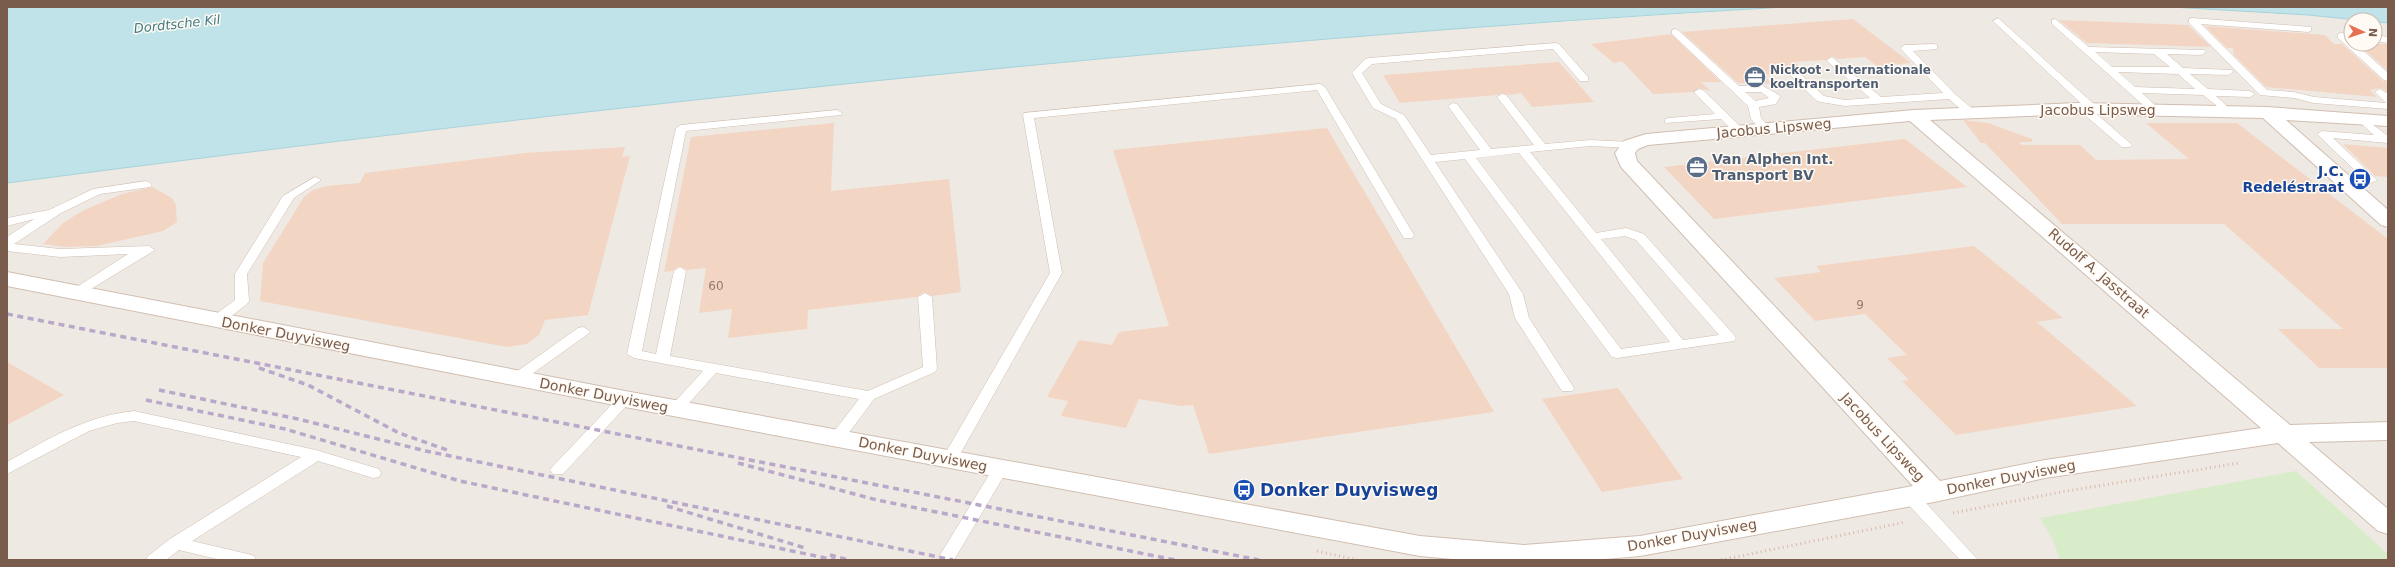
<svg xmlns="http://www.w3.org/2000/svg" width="2395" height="567" font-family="'DejaVu Sans',sans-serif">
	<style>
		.industrial { fill: #efe9e4 }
		.green { fill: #d8ecc9 }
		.water { fill: #bfe3e8; stroke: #a5d3da }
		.building { fill: #f3d5c3 }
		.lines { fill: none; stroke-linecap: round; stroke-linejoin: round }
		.lane-casing { stroke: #d1beb0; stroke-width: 1 }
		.street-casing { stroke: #d1beb0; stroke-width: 2 }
		.path { stroke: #d9b8a5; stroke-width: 3; stroke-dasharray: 1 3.5; stroke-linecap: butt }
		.lane { fill: #fff; fill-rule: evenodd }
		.street { fill: #fff; fill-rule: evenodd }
		.rail { stroke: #b9a8c9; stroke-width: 3.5; stroke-dasharray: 6 4.5; stroke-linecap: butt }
		.labels { text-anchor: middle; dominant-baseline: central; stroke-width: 3; stroke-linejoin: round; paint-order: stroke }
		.far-service-label { font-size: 12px; font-weight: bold; fill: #4e5e75; stroke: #fffaf3; text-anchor: start }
		.number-label { font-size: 12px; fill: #987a6a }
		.far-water-label { font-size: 13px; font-style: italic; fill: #437c86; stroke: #fffaf3 }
		.street-label { font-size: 14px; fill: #7a5c4d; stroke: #fffaf3 }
		.service-label { font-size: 14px; font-weight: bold; fill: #4e5e75; stroke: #fffaf3; text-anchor: start }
		.transit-label { font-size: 14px; font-weight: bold; fill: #164399; stroke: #fffaf3; text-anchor: end }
		.near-transit-label { font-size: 17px; font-weight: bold; fill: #164399; stroke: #fffaf3; text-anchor: start }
	</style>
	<rect width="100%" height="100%" fill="#fdf6ec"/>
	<path class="industrial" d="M1785,7H2171L2308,15L2360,20H2351V44H2375V22L2388,23V560H7V183L347,140L907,76L1393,33Z"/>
	<path class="green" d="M2296,471L2388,554V560H2060L2053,540L2040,518Z"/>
	<path class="water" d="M7,7H1785C1190,41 598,106 7,183Z
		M2171,7H2388V23L2308,15Z"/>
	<path class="building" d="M1853,19L1911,63L1877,66L1865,57L1837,59L1832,56L1826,60L1795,62L1806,72L1794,70L1788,73L1762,75L1774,84L1738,83L1682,32Z
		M2059,20L2188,25L2211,47L2087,43Z
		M2205,26L2325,35L2334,44H2342L2383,81L2388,82V92L2381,88L2370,90L2377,97L2266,87L2233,54V48H2227Z
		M1671,34L1721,82H1701L1711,91L1699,88L1693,92L1653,94L1622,61L1614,63L1591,44Z
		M2358,44H2388V71Z
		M1559,62L1594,102L1532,107L1521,93L1508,95L1502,93L1497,95L1400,103L1383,75Z
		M1963,120L1988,123L2032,139V142H2019L2022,145H2080L2096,160L2189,159L2146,123H2237L2388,239V368H2319L2278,329H2343L2224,224H2062L1985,143H1981Z
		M834,123L831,191L949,179L961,292L932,296L924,292L917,297L808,310L807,329L728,338L732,309L699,313L706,268L687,270L679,266L672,271L664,272L691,137Z
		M1327,128L1494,412L1209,454L1193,405L1181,406L1139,399L1126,428L1061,416L1068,401L1047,397L1079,340L1112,345L1119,332L1169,326L1113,150Z
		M1905,139L1967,187L1714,219L1664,167Z
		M2343,144L2388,148V177L2375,176Z
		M625,147L622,157L630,156L588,315L545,320L539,335L527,344L507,347L260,301L263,263L304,197L313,190L326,186L360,183L365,173L525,153Z
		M152,187L172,198L176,205L177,222L163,231L97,246L65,247L43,244L63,223L84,210L122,194Z
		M1974,246L2063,318L2037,322L2137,406L1956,435L1902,381L1909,380L1887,358L1907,355L1865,314L1815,321L1774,278L1821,272L1816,266Z
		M7,362L64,395L7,425Z
		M1618,388L1683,479L1602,492L1542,399Z"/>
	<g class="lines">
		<g class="lane-casing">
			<path id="lane" d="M1998,18L2096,106L2097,108L2093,111L2130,143L2132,145L2130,147H2122L2080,111L2079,109L2084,106L1995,23L1993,21Z
				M2192,18L2311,27V31L2308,32L2201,24L2267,90L2294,92L2314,97L2386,103L2375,92L2380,89L2388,94V109L2314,103L2294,98L2260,95L2189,23V19Z
				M2055,19L2089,47L2204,50L2206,52L2201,55L2167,54L2183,68L2232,70L2233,72L2228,75L2190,74L2208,89L2250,91L2255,94L2250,97L2216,96L2232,111L2227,114L2203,95L2142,93L2160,110L2159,112H2151L2052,24V20ZM2095,52L2154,54L2170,67H2112ZM2118,72L2178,74L2195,89L2135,87Z
				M1675,29L1678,30L1739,86H1763L1779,95L1780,97L1776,104L1759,107L1761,118L1771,129L1770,131H1762L1751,119L1748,106L1672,34V30ZM1745,92H1761L1769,98L1755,101Z
				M2341,33L2351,34V44H2356L2388,73V81L2384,80L2338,38V34Z
				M2375,35L2388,37V43L2375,41Z
				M1556,43L1559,44L1588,77V81H1580L1553,49L1372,64L1362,73L1381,104L1404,115L1431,155L1480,150L1448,106L1453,103L1457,104L1491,149L1534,145L1497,97L1502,94L1506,95L1545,144L1590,140L1631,142L1637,145L1631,148L1590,146L1530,152L1596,233L1626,228L1644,234L1734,335L1736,338L1734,341L1617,358L1612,357L1465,159L1435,162L1523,294L1529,318L1574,388L1572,391H1562L1515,318L1509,294L1396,119L1373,108L1352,73L1365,59L1369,58ZM1519,153L1670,342L1621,349L1476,158ZM1625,236L1636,240L1719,335L1683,340L1601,239Z
				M1934,44L1937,45V49L1913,51L1955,94L1974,110V114H1966L1949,99L1845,106L1821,102L1817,101L1789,74L1794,71L1798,72L1824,96L1845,100L1870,98L1828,62L1827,60L1832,57L1881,97L1943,93L1900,48L1905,45Z
				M1320,84L1325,87L1414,235L1412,238H1404L1402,235L1317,90L1034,118L1062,273L955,463H945L942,459L1050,273L1023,115L1024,113Z
				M1699,89L1703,90L1743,129V133H1735L1721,119L1665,123V119L1669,118L1715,114L1694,92Z
				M837,110L842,113L841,115L686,131L642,351L656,354L674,271L680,267L686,271L670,356L868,391L923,367L918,297L925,293L932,297L937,369L935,372L874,399L842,442H832L829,438L859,399L716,373L681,412H671L669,409L671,406L703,371L634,358L627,354L676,128L681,125Z
				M2361,116L2388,136V143L2333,138L2375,178L2377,180L2371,183L2367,182L2317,134L2322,131L2374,135L2356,119Z
				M315,177L321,180L294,198L247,274L249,301L247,304L221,324H211L209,321L211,318L235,300V274L283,196Z
				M146,181L150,183L152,185L150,187L100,194L61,213L14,244L60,249L149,246L155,250L81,295H71L69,292L128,254L60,257L7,251V237L34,219L7,226V218L49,210L93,189Z
				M583,327L590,331L588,334L522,381H512L510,378L512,375L578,328Z
				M625,394L630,396L632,399L630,402L563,474H553L550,470L553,466L620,396Z
				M134,411L316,450L379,469L381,473L379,477L373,478L318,461L192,541L248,554L254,556L256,560H221L179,550L166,560H146L148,556L170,539L301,457L134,421L117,423L89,431L7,474V462C48,439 86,416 134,411Z
				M1000,464L1005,465L1008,469L954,560H937L995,465Z
				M1910,490L1916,492L1978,560H1960L1904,500L1902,496L1904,492Z"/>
		</g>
		<g class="street-casing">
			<path id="street" d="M2078,103L2267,107L2388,116V126L2286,120L2388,210V227L2381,225L2263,118L2078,114L1930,120L2290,425L2388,422V440L2309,442L2388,509V534L2378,531L2278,443L2045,478L1934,502L1640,556C1568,563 1492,564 1420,556L625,407L7,286V272L625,391L1420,536L1524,545L1640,536L1913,486L1621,167L1615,153L1624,141L1646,134L1914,110ZM1910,121L2261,428L2045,460L1940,481L1637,161L1635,153L1638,149L1648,145Z"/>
		</g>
		<path class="path" d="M1953,513L2061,492L2239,463
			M1317,551L1357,560
			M1721,560L1906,522"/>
		<use href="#lane" class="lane"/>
		<use href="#street" class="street"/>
		<path class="rail" d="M7,314L1259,560
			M259,368L308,385L399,433L447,450
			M159,390L298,419L426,451L953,560
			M146,400L285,429L460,481L835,560
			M738,463L877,500L1175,560
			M667,506L805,548
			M830,555L849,560"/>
	</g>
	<defs>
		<g id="office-disc" transform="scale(1.15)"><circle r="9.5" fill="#5c6f8a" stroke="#fffaf3"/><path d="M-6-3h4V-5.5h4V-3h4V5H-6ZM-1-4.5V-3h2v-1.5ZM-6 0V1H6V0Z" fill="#fff"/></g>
		<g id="bus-disc" transform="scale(1.15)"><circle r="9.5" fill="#1a4fb4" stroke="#fffaf3"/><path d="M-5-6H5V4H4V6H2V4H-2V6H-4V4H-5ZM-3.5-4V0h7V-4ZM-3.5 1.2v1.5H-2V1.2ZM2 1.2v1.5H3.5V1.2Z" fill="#fff"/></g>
	</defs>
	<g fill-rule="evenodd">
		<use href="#office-disc" x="1755" y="77"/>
		<use href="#office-disc" x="1697" y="167"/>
		<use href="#bus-disc" x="2360" y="179"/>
		<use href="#bus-disc" x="1244" y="490"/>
	</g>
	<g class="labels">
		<g class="far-service-label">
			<text x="1770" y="70">Nickoot - Internationale<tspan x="1770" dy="14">koeltransporten</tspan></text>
		</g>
		<g class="number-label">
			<text x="716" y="286">60</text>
			<text x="1860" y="305">9</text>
		</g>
		<g class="far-water-label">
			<text transform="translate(177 24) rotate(-6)">Dordtsche Kil</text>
		</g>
		<g class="street-label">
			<text x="2098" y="110">Jacobus Lipsweg</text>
			<text transform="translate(1774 128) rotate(-5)">Jacobus Lipsweg</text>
			<text transform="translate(2099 273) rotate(41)">Rudolf A. Jasstraat</text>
			<text transform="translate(286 334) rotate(11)">Donker Duyvisweg</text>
			<text transform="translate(604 395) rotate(11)">Donker Duyvisweg</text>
			<text transform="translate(1883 437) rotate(47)">Jacobus Lipsweg</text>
			<text transform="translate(923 454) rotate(11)">Donker Duyvisweg</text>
			<text transform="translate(2011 477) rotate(-11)">Donker Duyvisweg</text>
			<text transform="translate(1692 535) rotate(-10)">Donker Duyvisweg</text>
		</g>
		<g class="service-label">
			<text x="1712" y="159">Van Alphen Int.<tspan x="1712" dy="16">Transport BV</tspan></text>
		</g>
		<g class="transit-label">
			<text x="2344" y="171">J.C.<tspan x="2344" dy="16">Redeléstraat</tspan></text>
		</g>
		<g class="near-transit-label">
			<text x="1260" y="490">Donker Duyvisweg</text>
		</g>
	</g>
	<rect width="2395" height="567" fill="none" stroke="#7a5c4d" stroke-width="16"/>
	<g transform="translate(2363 32) rotate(93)"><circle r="19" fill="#fffaf3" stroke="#cabbb1"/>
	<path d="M0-3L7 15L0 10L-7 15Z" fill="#e76f51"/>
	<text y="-6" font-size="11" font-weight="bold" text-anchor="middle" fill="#7a5c4d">N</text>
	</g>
</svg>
